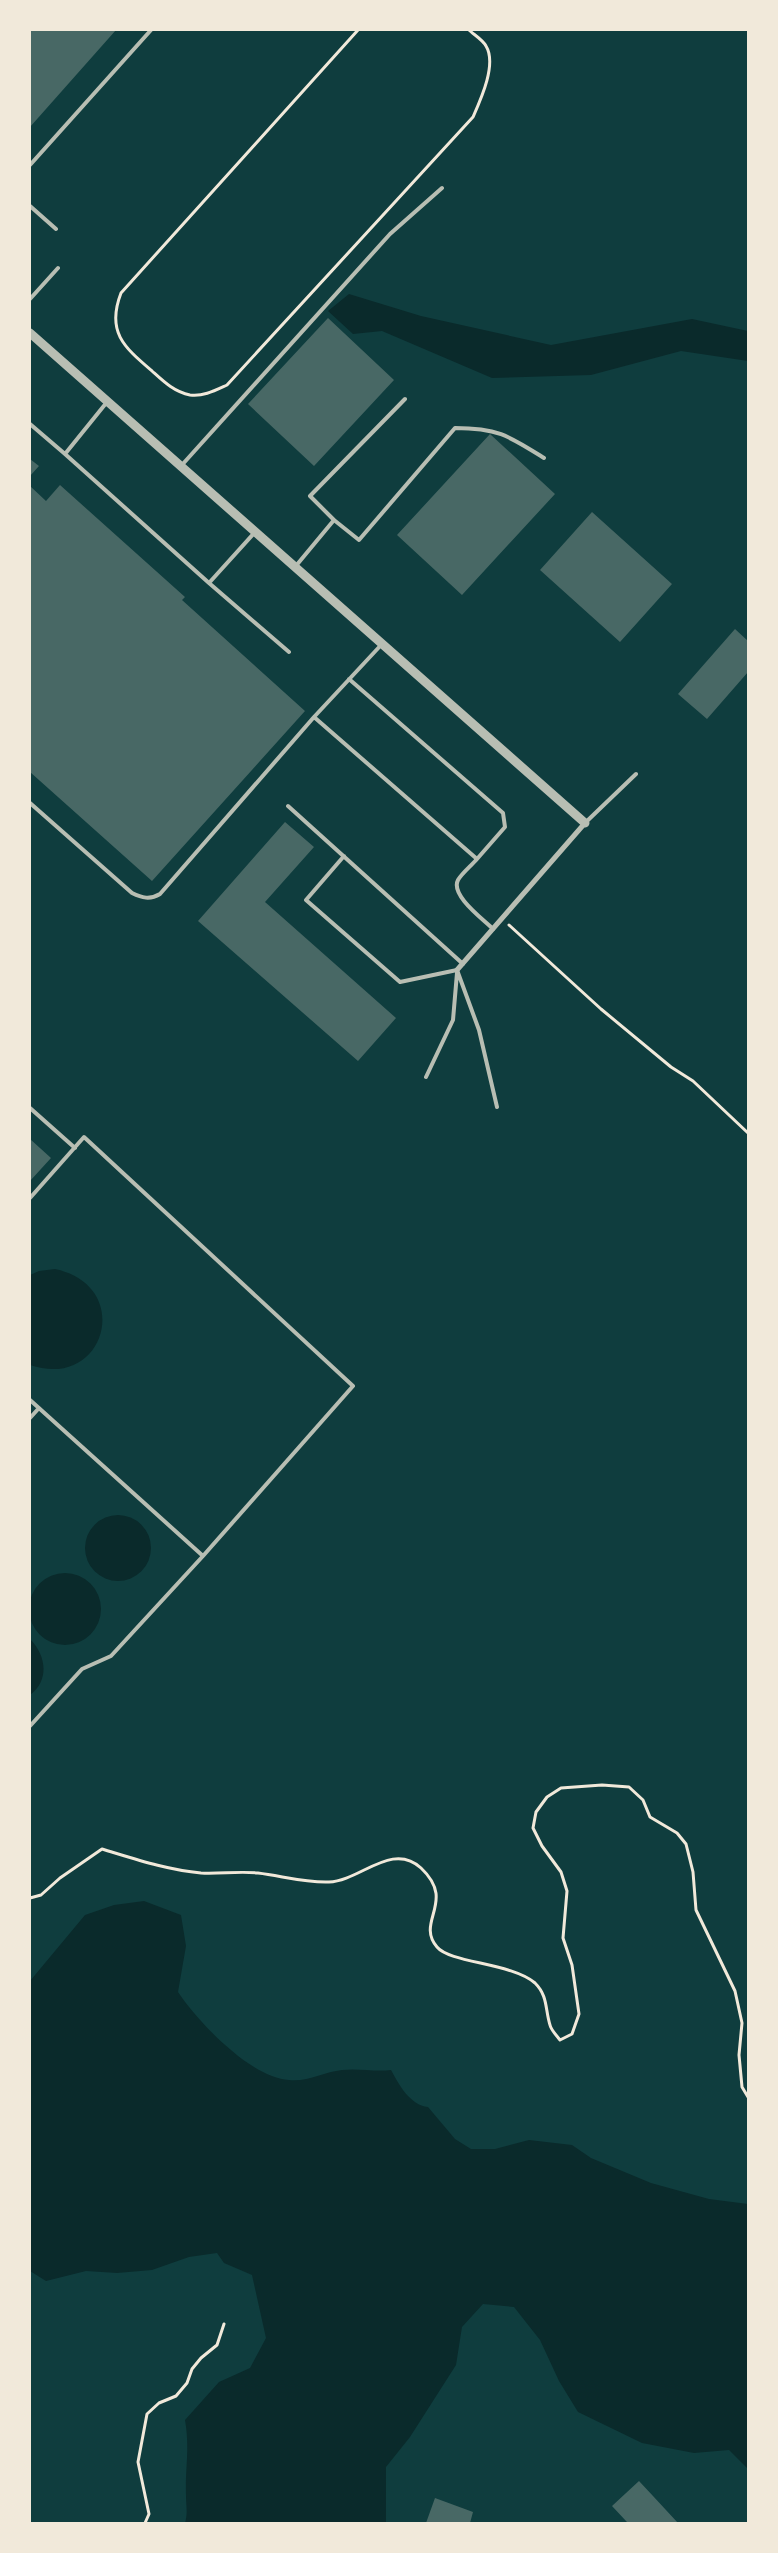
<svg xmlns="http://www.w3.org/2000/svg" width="778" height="2553" font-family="'Sofia Sans Condensed',sans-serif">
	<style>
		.water { fill: #0a2a2b }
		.building { fill: #486865 }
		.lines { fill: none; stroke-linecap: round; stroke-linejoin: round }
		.path { stroke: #f1e9da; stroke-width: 3 }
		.service { stroke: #b8beb3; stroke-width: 4 }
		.minor { stroke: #b8beb3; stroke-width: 5 }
		.tertiary { stroke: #b8beb3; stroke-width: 9 }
	</style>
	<rect width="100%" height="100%" fill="#0f3d3e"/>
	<path class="water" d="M349,294L421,316L551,345L692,319L748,331V361L681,351L591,375L492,378L382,331L353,334L328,311Z
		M55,1269C135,1286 105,1391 30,1365V1275L39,1271Z
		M85 1548a33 33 0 1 1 66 0a33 33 0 1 1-66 0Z
		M29 1609a36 36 0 1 1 72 0a36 36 0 1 1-72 0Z
		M30,1639C46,1655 50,1680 30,1695Z
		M144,1901L181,1915L186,1946L178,1992C198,2022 251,2078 289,2080C308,2082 324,2072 342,2070C358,2068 375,2072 391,2070C399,2085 410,2105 428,2107L455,2139L471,2149H495L529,2140L572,2145L591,2158L651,2183L709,2199L748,2204V2469L729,2450L694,2453L642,2443L578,2412L559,2381L540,2340L514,2307L483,2304L462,2327L456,2365L410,2437L386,2467V2523H185C188,2513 186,2506 186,2496C185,2467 190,2449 185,2420L219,2382L250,2368L266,2338L252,2275L224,2263L217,2253L189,2257L152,2270L117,2273L86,2271L46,2281L30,2271V1981L85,1915L114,1905Z"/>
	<path class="building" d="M30,30H116L30,127Z
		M328,318L394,380L314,466L248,404Z
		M490,434L555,494L462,595L397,535Z
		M30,459L39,466L30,476Z
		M60,485L185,597L182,600L305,711L152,881L30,772V486L46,501Z
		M592,512L672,584L620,642L540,570Z
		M735,629L748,641V672L707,719L678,694Z
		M285,822L314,847L265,902L396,1018L358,1061L198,921Z
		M30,1139L51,1158L30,1181Z
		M639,2481L653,2496L678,2523H628L626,2521L612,2506Z
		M435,2498L473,2512L470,2523H426Z"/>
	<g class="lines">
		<path class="path" d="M358,30L121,293C106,332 124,347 152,371C163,381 174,392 190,395C203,397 216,390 227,385L473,117C481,99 497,64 486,46C483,40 473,34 469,30
			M509,925L601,1009L671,1067L693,1081L748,1133
			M30,1898L41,1895L60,1878L102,1849C135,1859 167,1870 201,1873C220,1874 239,1871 258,1873C282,1876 306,1883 329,1882C360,1881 392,1841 421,1868C457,1902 415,1921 437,1947C450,1963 512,1963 535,1983C548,1996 545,2009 550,2025C551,2030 557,2036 560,2040L572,2034L579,2014L572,1965L563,1938L567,1891L561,1872L542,1846L533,1828L536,1812L547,1797L561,1788L602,1785L629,1787L643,1800L650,1817L677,1833L686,1844L693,1872L696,1910L735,1991L742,2023L739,2055L742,2087L748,2097
			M145,2523L149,2514L138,2462L147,2414L159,2403L176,2396L187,2383L192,2369L201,2358L217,2345L224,2324"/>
		<path class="service" d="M30,165L151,30
			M30,206L56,229
			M30,299L58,268
			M107,402L65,454L209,583
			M30,424L65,454
			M181,466L390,234L442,188
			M334,520L359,540L455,428C498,428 509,436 544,458
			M255,532L209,583L289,652
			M295,567L334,520L310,496L405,399
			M349,679L503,813L505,827L477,859L314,717L382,644
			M30,803L132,893C142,898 150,900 160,894L314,717
			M288,806L463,964
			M586,822L636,774
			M344,856L306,900L400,982L457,970
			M477,859C471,866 462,873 458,880C450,895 483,919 493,929
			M457,970L479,1030L497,1107
			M426,1077L453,1020L457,973
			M30,1108L75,1148
			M30,1198L84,1137L353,1386L203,1556L30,1400
			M30,1418L39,1408
			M30,1726L82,1669L111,1656L203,1556"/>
		<path class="minor" d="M457,970L585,823"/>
		<path class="tertiary" d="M30,333L585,823"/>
	</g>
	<rect width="778" height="2553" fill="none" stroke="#f1e9da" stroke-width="62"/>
</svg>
